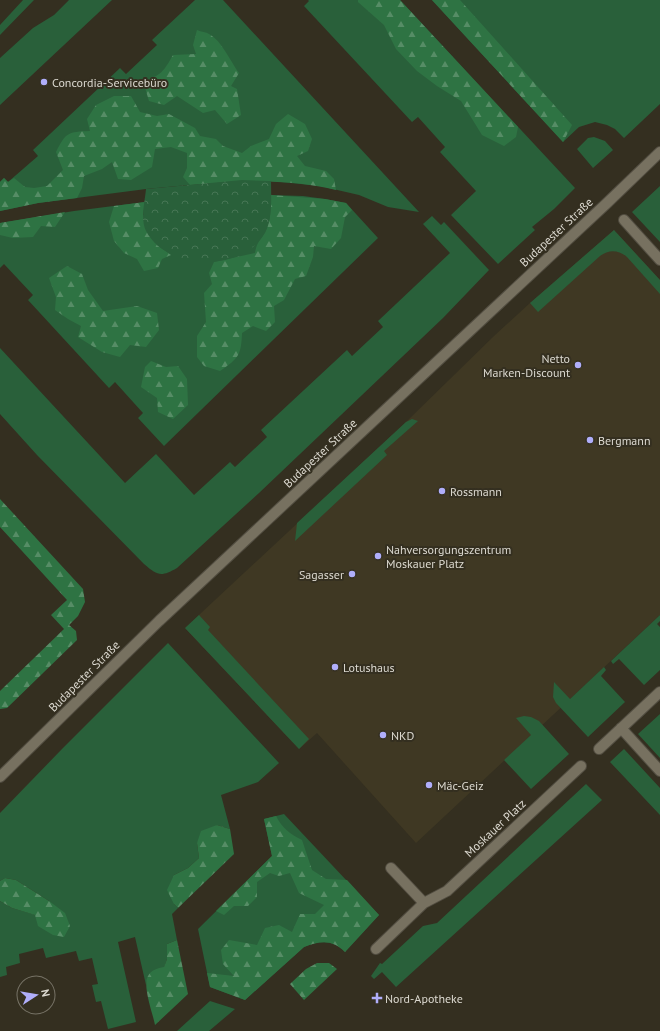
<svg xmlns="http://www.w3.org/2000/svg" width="660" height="1031" font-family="'PT Sans',sans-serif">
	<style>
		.built { fill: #3f3823 }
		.grass { fill: #29603a }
		.forest { fill: url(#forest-firs) }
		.park { fill: url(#park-crowns) }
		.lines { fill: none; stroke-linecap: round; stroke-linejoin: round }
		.pedestrian-casing { stroke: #524d41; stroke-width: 12 }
		.minor-casing { stroke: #524d41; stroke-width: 12 }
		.pedestrian { stroke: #777160; stroke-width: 10 }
		.minor { stroke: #777160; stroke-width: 10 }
		.poi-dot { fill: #b0aefa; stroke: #342f20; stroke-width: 1.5 }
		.labels { text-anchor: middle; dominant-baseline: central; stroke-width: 4; stroke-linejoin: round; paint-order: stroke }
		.poi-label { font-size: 12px; fill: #dcd9d0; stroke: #342f20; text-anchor: start }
		.street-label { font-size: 12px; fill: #dcd9d0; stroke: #342f20 }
	</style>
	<defs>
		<pattern id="forest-firs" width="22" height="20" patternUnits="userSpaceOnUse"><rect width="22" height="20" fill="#2e7343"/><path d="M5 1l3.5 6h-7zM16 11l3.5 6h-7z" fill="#568d66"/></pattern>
		<pattern id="park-crowns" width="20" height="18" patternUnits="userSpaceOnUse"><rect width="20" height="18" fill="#29603a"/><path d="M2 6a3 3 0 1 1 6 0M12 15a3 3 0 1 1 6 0" fill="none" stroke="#477655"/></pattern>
	</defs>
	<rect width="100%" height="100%" fill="#342f20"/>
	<path class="built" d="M614,230L660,280V615L416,843L317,733L299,749L185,628L406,422L494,336L530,303Z"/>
	<path class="grass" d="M23,0H34L0,35V25Z
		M69,0H112L0,105V58L33,28L54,15Z
		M195,0H223L419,212L388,207L359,195L320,186L271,181L242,180L146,189L38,203L0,211V182L4,178L8,182L38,156L33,150L120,68L126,74L157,45L152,40Z
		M308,0H400L575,188L554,209L532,227L535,230L498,264L451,215L476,191L440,152L445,147L418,117L412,122L304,6L309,1Z
		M432,0H660V104L624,138L615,129L607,125L595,122L579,127L563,142Z
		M594,137L605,141L613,150L593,168L577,149L588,138Z
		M660,186V242L632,212Z
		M271,195L303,196L325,199L346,203L378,238L164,446L138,418L143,413L115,382L109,388L28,300L33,295L4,264L0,268V223L74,211L145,202L143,215L271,203Z
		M432,216L441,225L444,222L489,270L443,318L259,493L177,568C161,577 158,576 144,564L37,455L0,414V348L125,483L156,454L194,495L230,462L235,467L267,437L261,430L347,350L352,356L383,327L378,321L450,253L423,224Z
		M614,230L660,280V294L627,257C619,250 609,249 600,256L538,312L530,303Z
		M412,419L418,421L384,451L387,455L295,541L297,523L406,422Z
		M199,615L210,627L208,630L309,739L299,749L185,628Z
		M660,615V621L657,624L660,627V670L644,685L619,659L613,664L611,661Z
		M168,643L279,763L258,782L221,795L230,829L217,825L197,843L199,858L188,868L174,875V904L178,908L172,914L177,940L167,944V959L164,968L148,976L146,985L135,937L118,942L136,1022L108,1029L101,1001L96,1002L92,985L98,984L92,958L79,961L76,951L46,958L43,948L19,954L20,963L6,967L7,975L0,977V901L12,908L36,915L49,901L16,880L5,878L0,881V813L62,749Z
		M604,667L606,670L601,676L625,702L588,737L556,703L553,697L554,682L570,699Z
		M660,714V758L638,734Z
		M524,716L531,717L539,721L569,754L531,789L504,760L531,735L516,718Z
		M624,749L660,788V815L610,762Z
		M586,784L602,800L396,987L382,972L374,979L371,976L380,963L382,964L423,926L437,923Z
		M284,814L379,915L345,952C332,939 320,941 304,947L245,1000L210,987L198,929L272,856L264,819Z
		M210,1001L235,1009L209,1031H177Z"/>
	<path class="forest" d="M358,0H400L518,127L516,137L504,146L482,135L461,101L437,86L417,71L396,49L384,25L358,2Z
		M432,0H460L572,125L563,142Z
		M197,30C201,32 206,32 209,34C222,41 230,61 239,73L231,86L237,89L241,115L227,124L215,110L203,113L177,96L164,105L149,101L143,81C161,76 164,71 173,55L196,54L193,45Z
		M114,96H131L140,112L157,116L169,114L195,128L200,136L216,139L223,146L242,153L251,146L269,139L276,124L288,114L305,124L312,139L308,151L297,156L305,166L326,171L334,179L336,190C287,178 239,181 190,185L183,177L187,168V153L171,147L155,149L152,167L131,180L118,179L112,162L102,169L84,176L82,188L77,198L38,203L0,211V182L4,178L8,182L14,178L25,187L34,188L47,186L63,170L56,152C66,132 68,132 90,131L87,119L96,105Z
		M271,195L325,199L346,203L352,210L345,217L341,238L331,249L314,246L313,257L306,276L295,279L284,300L274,306L275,322L266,331L253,326L242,333C241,355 239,358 220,371L204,366L197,357V336L206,322L204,293L212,284L209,273L214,262L255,253C257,242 259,242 265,233C271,222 271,207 271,195Z
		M145,202L143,215L157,245L171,255L162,259L158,268L144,271L137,259L124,253L114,241L109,222L114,206Z
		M65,212L55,227L41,226L33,237L13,238L0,235V223Z
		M67,266L82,274L88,290L103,311L137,306L157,313L159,330L146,347L130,345L120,357L102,352L78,337L81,326L68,319L55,310L56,297L49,278Z
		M151,361L166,367L178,366L187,379L188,405L173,419L158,412L157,398L141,387L145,367Z
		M0,499L83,589L85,602L78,616L69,625L76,631L77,640L7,708L0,709V691L64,629L51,615L67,600L0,527Z
		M276,816C282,828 290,834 302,840L312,870L326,879L347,880L379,915L345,952C332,939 320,941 304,947L245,1000L210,987L207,973L234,976L223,964L221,950L229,940L257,945L265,928L279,925L292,932L300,914H315L324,905L299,893L290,873L279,876L270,873L257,882V897L248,906H234L224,915L216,911L272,856L264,819Z
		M217,825L230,829L234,854L178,908L174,904L167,890L174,875L188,868L199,858L197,843L201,831Z
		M5,878L16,880L49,901L65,913L70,926L64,937L53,935L38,926L35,915L12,908L0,901V881Z
		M177,940L188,994L155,1025C153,1014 142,985 148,976C151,970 158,968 164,967L167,959V944Z
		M317,963H329L337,969L304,1000L290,984L306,969Z"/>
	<path class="park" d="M242,180L271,181C271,197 273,217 265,232C244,273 167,271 146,231C140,219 145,201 146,189Z"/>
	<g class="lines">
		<g class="pedestrian-casing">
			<path id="pedestrian" d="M624,220L660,260
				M621,728L660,771
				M599,749L660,692
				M391,868L424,903L447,891L581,766
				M376,949L424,903"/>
		</g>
		<g class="minor-casing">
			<path id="minor" d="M0,777L159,621L607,203L660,152"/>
		</g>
		<use href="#pedestrian" class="pedestrian"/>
		<use href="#minor" class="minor"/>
	</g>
	<g class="poi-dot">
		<circle cx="44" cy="82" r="4"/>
		<circle cx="578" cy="365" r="4"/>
		<circle cx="590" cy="440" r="4"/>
		<circle cx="442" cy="491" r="4"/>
		<circle cx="378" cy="556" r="4"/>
		<circle cx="352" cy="574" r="4"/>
		<circle cx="335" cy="667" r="4"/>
		<circle cx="383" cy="735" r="4"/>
		<circle cx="429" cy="785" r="4"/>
		<path d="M375 992h4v4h4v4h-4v4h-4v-4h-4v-4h4z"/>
	</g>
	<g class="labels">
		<g class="poi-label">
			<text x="52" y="82">Concordia-Servicebüro</text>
			<text x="570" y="358" text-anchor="end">Netto<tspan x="570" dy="14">Marken-Discount</tspan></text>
			<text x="598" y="440">Bergmann</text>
			<text x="450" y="491">Rossmann</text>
			<text x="386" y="549">Nahversorgungszentrum<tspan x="386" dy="14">Moskauer Platz</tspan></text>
			<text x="344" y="574" text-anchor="end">Sagasser</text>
			<text x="343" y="667">Lotushaus</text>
			<text x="391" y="735">NKD</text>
			<text x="437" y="785">Mäc-Geiz</text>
			<text x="385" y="998">Nord-Apotheke</text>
		</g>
		<g class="street-label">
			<text transform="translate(556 232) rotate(-43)">Budapester Straße</text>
			<text transform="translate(320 453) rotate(-43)">Budapester Straße</text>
			<text transform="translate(84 676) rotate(-45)">Budapester Straße</text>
			<text transform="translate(495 828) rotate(-43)">Moskauer Platz</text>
		</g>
	</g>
	<g transform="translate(36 995) rotate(78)"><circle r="19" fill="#342f20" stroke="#777366"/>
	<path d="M0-3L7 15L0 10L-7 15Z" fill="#b0aefa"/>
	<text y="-6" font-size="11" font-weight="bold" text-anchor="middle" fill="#dcd9d0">N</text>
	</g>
</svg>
